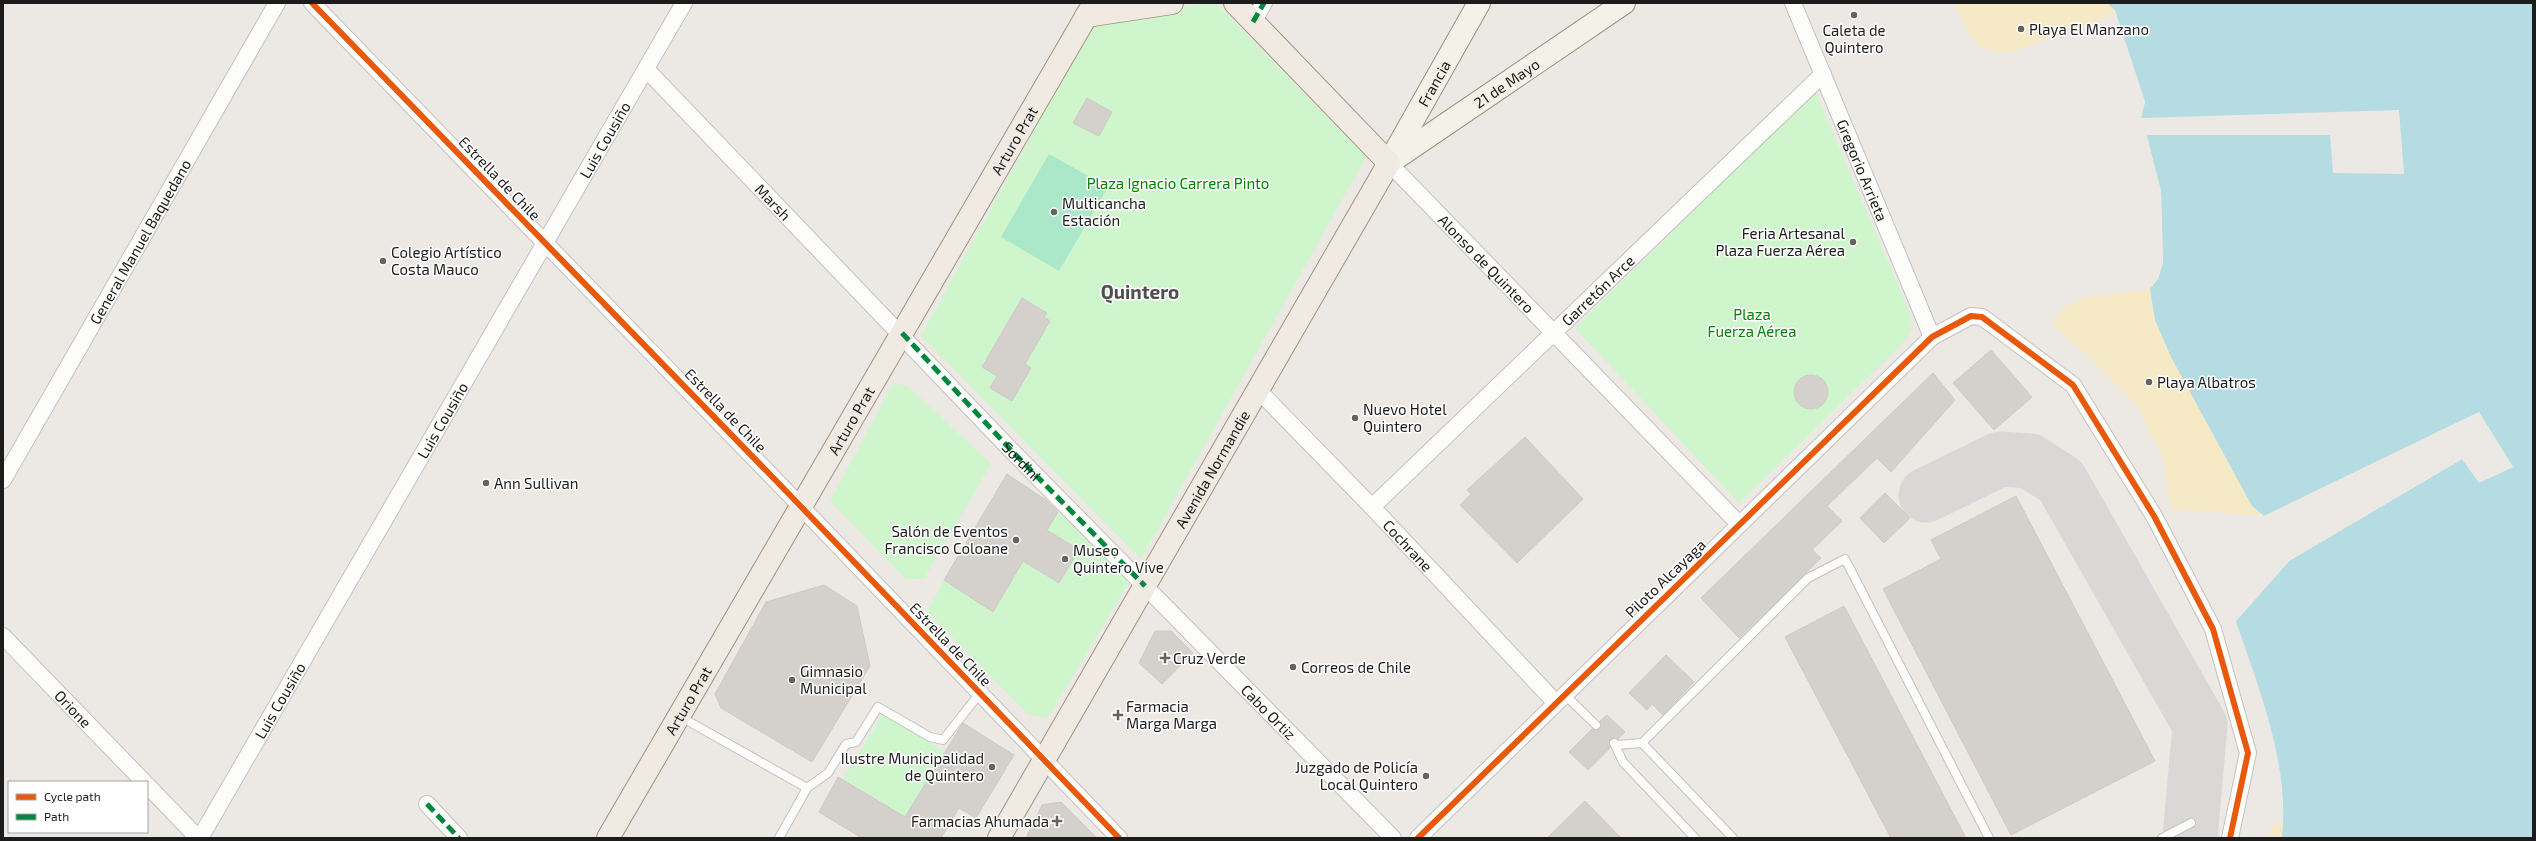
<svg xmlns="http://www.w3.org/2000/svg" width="2536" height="841" font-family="'Exo 2',sans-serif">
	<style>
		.sand { fill: #f6e9c6 }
		.park { fill: #cff5cc }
		.pitch { fill: #abe7c9 }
		.water { fill: #b4dce2 }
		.pier { fill: #ece8e4 }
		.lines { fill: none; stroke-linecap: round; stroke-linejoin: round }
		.taxiway { stroke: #dad8d6; stroke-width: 55 }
		.building { fill: #d4d0cc; stroke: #cfc9c5 }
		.lane-casing { stroke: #c4c2c0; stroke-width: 10 }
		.street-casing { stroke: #c4c2c0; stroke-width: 18 }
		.secondary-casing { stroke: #95947c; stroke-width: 24 }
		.primary-casing { stroke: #a19481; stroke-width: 24 }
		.lane { stroke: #fcfcfb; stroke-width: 8 }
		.street { stroke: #fcfcfb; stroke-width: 16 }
		.secondary { stroke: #f4f2e8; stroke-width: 22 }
		.primary { stroke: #f0eae3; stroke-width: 22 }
		.quiet { stroke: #00873e; stroke-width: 5; stroke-dasharray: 10 5; stroke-linecap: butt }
		.cycleway-casing { stroke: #fff; stroke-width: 8 }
		.cycleway { stroke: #e8590c; stroke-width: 6 }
		.poi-dot { fill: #656362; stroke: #fff; stroke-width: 1.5 }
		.labels { text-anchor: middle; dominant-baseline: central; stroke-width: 3; stroke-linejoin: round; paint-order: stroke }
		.poi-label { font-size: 15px; fill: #1c1c1c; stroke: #fff; text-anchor: start }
		.street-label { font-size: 15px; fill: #1c1c1c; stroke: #fff }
		.park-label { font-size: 15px; fill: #018402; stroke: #fff }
		.district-label { font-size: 19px; font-weight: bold; fill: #4f4f4f; stroke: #fff }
	</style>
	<rect width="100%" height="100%" fill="#ece8e4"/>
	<path class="sand" d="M1954,3H2107L2116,14L2011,52C1971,55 1970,34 1954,3Z
		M2150,289L2155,320L2252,506L2264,516L2171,509L2162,456L2137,406L2086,354L2052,325L2063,307L2084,298Z
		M2284,821L2282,838H2268L2272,826Z"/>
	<path class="park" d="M1206,3H1216L1366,157L1141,559L921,336L1092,25Z
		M1815,91L1908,309L1912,327L1903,343L1739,503L1575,328Z
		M893,384L909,387L991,464L924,579H906L830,501Z
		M1059,511L1131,579L1048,718L1029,715L927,612L944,580L993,611L1023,561L1060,583L1079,550L1047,530Z
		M883,714L945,752L905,817L843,779Z"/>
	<path class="pitch" d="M1049,154L1108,187L1059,271L1001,237Z"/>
	<path class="water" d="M2107,3H2533V838H2282C2290,763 2259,690 2236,621L2289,561L2462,459L2479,482L2513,467L2479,412L2264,516L2252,506L2171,357L2155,320L2150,289L2158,279L2163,262L2161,191L2141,118L2145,102L2115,10Z"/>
	<path class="pier" d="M2114,14H2116L2145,102L2141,118L2399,110L2404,174L2333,173L2330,135H2147L2161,191L2163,262L2158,279L2148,289L2156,278L2161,261L2159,191L2139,118L2143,102Z
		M2479,412L2513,467L2479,483L2462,459L2289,561L2236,621L2235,619L2287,559L2461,457L2480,480L2510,466L2478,414L2265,518L2262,517Z"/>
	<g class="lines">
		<path class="taxiway" d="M1926,495L2000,459L2030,461L2061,481L2200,725L2190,838"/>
	</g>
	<path class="building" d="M1087,98L1112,112L1099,136L1073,123Z
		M1022,298L1047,313L1044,317L1050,321L1025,364L1031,368L1012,401L990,388L997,376L982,367Z
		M1991,350L2032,397L1994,430L1953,383Z
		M1933,373L1955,400L1891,472L1877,458L1827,506L1842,521L1812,550L1821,558L1739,638L1701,598Z
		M1794 392a17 17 0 1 1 34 0a17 17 0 1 1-34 0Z
		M1525,437L1583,499L1517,563L1460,505L1471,494L1467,490Z
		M1007,474L1046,500L1058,512L1047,530L1079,550L1059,583L1023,561L993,612L944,580Z
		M1885,493L1910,518L1884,543L1860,518Z
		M2016,496L2155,761L2011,835L1883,589L1941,559L1931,540Z
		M824,585L857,606L870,666L812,762L721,708L715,694L766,602Z
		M1844,606L1966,838H1891L1785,637Z
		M1155,631H1171L1193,653L1162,684L1139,663Z
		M1666,655L1694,682L1663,715L1652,704L1647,710L1629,693Z
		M1607,715L1625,732L1618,739L1614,738L1610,740V748L1588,770L1569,752L1592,729H1600V721Z
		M963,723L1014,755L976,818L959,808L941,838H862L819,812L838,777L905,817Z
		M1585,801L1621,838H1547Z
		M1061,802L1097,838H1026L1042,805Z"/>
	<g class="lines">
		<g class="lane-casing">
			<path id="lane" d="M1564,694L1596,725
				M679,716L807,788L779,838
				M1614,743L1623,762L1695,838
				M1642,743L1808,578L1845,559L1989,838
				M1616,745L1642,743L1733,838
				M807,788L828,773L846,744L856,742L878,707L930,737L943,740L980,693
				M2162,838L2191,823"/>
		</g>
		<g class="street-casing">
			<g id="street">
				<path d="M312,3L786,491L1119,838"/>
				<path id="s1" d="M1793,3L1932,337"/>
				<path d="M1253,22L1264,3"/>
				<path id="s2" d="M646,69L1010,449L1393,838"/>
				<path id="s3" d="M1389,163L1739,524"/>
				<path id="s4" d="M1258,390L1372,507L1555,702"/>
				<path id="s5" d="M3,480L277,3"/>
				<path id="s6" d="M1372,507L1823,74"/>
				<path id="s7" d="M3,636L144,782"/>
				<path d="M147,785L198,838"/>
				<path d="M427,804L459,838"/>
				<path id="s8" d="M200,838L684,3"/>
				<path d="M1418,838L1932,337L1971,316L1982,317L2073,385L2154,516L2213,629L2248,753L2230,838"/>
			</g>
		</g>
		<g class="secondary-casing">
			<g id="secondary">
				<path id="s9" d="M1391,159L1479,3"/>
				<path id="s10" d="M1389,163L1624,3"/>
			</g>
		</g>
		<g class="primary-casing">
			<g id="primary">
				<path d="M1086,16L1172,3"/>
				<path id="s11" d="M608,838L1094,3"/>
				<path id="s12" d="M999,838L1389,163L1235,3"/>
			</g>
		</g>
		<use href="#lane" class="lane"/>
		<use href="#street" class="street"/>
		<use href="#secondary" class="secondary"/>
		<use href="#primary" class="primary"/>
		<path class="quiet" d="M1253,22L1264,3
			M902,333L1010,449L1145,586
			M427,804L459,838"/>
		<g class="cycleway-casing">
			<path id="cycleway" d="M312,3L786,491L1119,838
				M1418,838L1932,337L1971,316L1982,317L2073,385L2154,516L2213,629L2248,753L2230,838"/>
		</g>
		<use href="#cycleway" class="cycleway"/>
	</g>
	<g class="poi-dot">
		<circle cx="1854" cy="15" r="4"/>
		<circle cx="2021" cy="29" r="4"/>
		<circle cx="1054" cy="212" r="4"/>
		<circle cx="1853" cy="242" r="4"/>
		<circle cx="383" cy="261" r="4"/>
		<circle cx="2149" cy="382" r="4"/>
		<circle cx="1355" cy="418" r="4"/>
		<circle cx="486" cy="483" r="4"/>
		<circle cx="1016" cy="540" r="4"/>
		<circle cx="1065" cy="559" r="4"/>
		<path d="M1163 652h4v4h4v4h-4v4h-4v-4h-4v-4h4z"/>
		<circle cx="1293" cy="667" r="4"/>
		<circle cx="792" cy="680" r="4"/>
		<path d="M1116 709h4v4h4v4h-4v4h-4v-4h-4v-4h4z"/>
		<circle cx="992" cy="767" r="4"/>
		<circle cx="1426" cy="776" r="4"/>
		<path d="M1055 815h4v4h4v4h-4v4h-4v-4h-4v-4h4z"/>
	</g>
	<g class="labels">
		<g class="poi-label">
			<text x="2029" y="29">Playa El Manzano</text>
			<text x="1854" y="30" text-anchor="middle">Caleta de<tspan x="1854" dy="17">Quintero</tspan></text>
			<text x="1062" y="203">Multicancha<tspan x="1062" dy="17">Estación</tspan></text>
			<text x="1845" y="233" text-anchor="end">Feria Artesanal<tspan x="1845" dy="17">Plaza Fuerza Aérea</tspan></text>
			<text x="391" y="252">Colegio Artístico<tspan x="391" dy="17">Costa Mauco</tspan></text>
			<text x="2157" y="382">Playa Albatros</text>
			<text x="1363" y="409">Nuevo Hotel<tspan x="1363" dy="17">Quintero</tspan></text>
			<text x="494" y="483">Ann Sullivan</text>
			<text x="1008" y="531" text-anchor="end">Salón de Eventos<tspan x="1008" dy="17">Francisco Coloane</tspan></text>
			<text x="1073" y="550">Museo<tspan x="1073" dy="17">Quintero Vive</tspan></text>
			<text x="1173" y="658">Cruz Verde</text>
			<text x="1301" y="667">Correos de Chile</text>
			<text x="800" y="671">Gimnasio<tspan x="800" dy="17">Municipal</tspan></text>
			<text x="1126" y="706">Farmacia<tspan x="1126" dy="17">Marga Marga</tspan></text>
			<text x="984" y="758" text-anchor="end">Ilustre Municipalidad<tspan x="984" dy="17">de Quintero</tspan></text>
			<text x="1418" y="767" text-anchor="end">Juzgado de Policía<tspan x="1418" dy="17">Local Quintero</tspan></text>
			<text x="1049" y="821" text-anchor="end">Farmacias Ahumada</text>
		</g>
		<g class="street-label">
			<text stroke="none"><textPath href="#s9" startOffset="87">Francia</textPath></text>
			<text stroke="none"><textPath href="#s10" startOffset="142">21 de Mayo</textPath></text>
			<text stroke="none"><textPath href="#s8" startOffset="807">Luis Cousiño</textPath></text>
			<text stroke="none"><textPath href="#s11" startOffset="807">Arturo Prat</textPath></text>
			<text stroke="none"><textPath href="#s1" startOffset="181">Gregorio Arrieta</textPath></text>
			<text transform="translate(500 178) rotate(46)">Estrella de Chile</text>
			<text stroke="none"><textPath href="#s2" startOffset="184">Marsh</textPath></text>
			<text stroke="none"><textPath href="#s5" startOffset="275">General Manuel Baquedano</textPath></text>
			<text stroke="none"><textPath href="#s3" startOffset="140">Alonso de Quintero</textPath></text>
			<text stroke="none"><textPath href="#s6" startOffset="313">Garretón Arce</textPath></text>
			<text transform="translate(726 410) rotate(46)">Estrella de Chile</text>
			<text stroke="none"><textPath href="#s8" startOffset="483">Luis Cousiño</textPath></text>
			<text stroke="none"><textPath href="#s11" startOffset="483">Arturo Prat</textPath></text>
			<text stroke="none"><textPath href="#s2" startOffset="543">Sordini</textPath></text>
			<text stroke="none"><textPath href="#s12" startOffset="426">Avenida Normandie</textPath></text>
			<text stroke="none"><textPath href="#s4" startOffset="216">Cochrane</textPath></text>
			<text transform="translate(1665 578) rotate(-44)">Piloto Alcayaga</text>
			<text transform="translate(951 644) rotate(46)">Estrella de Chile</text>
			<text stroke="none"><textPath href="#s11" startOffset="159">Arturo Prat</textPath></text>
			<text stroke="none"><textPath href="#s8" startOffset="159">Luis Cousiño</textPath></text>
			<text stroke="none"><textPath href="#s7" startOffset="101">Orione</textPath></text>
			<text stroke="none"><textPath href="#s2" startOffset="895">Cabo Ortiz</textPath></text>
		</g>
		<g class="park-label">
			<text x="1178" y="183">Plaza Ignacio Carrera Pinto</text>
			<text x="1752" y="314">Plaza<tspan x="1752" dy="17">Fuerza Aérea</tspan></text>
		</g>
		<g class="district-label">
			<text x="1140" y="291">Quintero</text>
		</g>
	</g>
	<rect width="2536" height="841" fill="none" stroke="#1c1c1c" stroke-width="8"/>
	<rect x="8" y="781" width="140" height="52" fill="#ffffff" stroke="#a4a4a4"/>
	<rect x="16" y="794" width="20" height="6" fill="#e8590c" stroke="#a4a4a4"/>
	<text x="44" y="801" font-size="12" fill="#1c1c1c">Cycle path</text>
	<rect x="16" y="814" width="20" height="6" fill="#00873e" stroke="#a4a4a4"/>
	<text x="44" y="821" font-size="12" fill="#1c1c1c">Path</text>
</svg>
